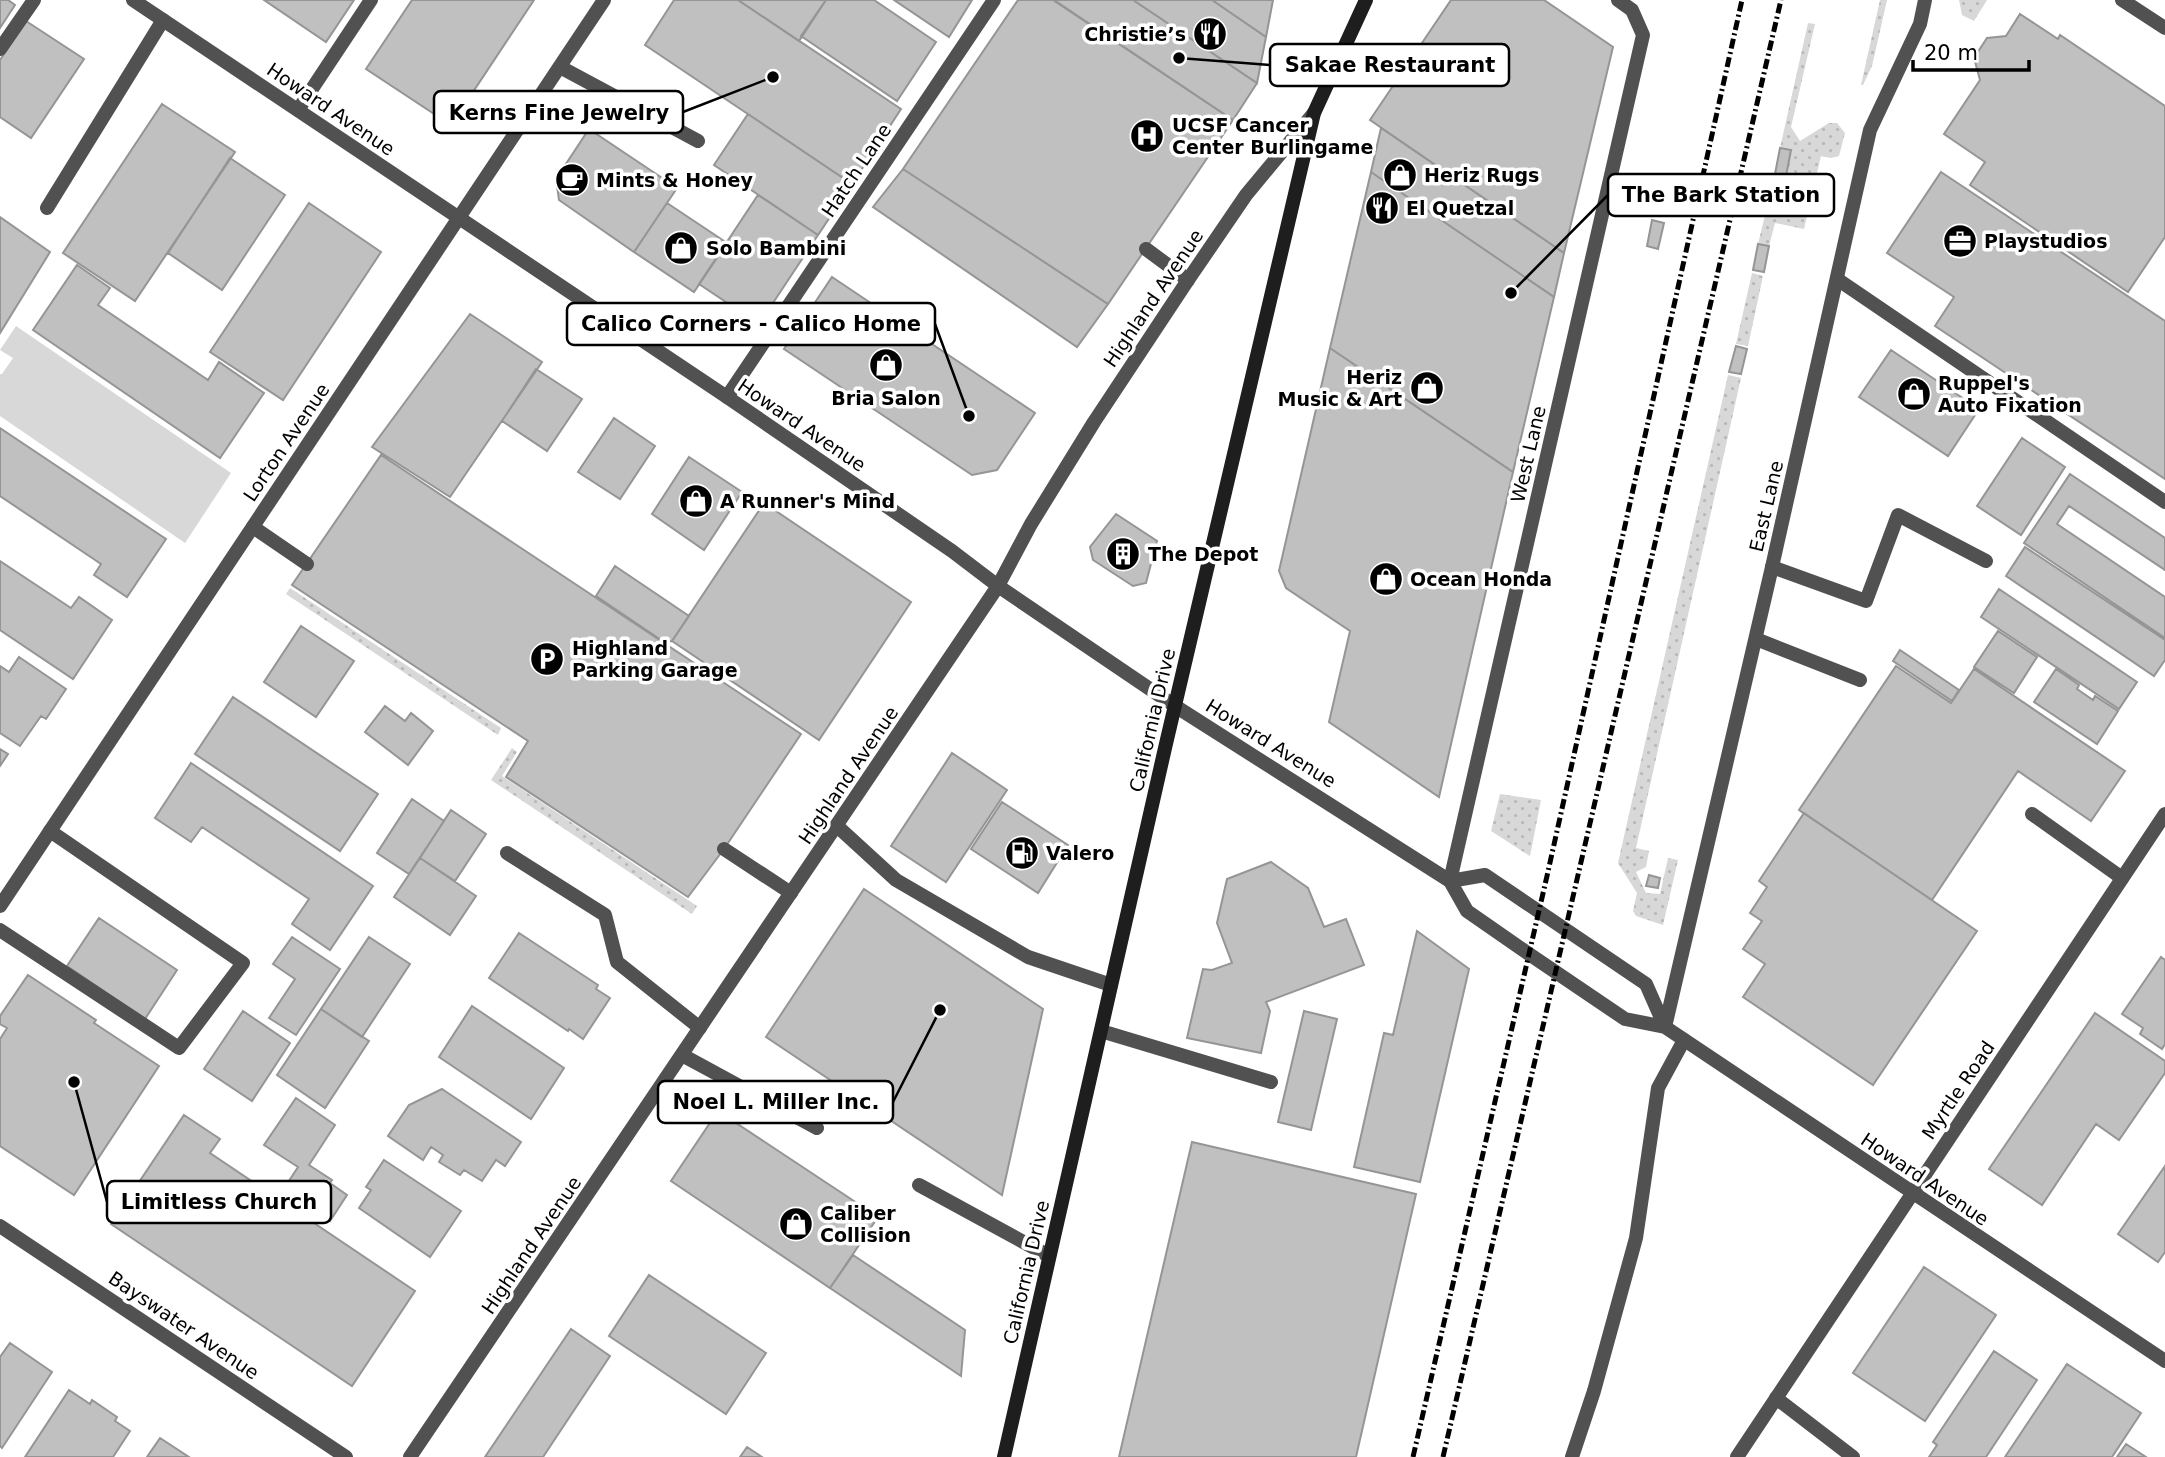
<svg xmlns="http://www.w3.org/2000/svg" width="2165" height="1457" font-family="'DejaVu Sans',sans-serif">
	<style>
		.grass { fill: url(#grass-dots) }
		.park { fill: #d8d8d8 }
		.building { fill: #c0c0c0; stroke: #959595; stroke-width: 2 }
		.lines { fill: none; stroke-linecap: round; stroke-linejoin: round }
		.service { stroke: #515151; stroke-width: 14 }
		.minor { stroke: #515151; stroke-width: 14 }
		.tertiary { stroke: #515151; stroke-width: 14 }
		.secondary { stroke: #1e1e1e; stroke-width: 14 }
		.rail { stroke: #000; stroke-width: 5; stroke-dasharray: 10 3.5 2 3.5; stroke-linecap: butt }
		.labels { text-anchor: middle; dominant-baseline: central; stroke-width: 7; stroke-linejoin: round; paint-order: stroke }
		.poi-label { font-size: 19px; font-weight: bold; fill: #000; stroke: #fff; text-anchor: start }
		.street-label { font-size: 19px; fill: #000; stroke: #fff }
		.leader { fill: none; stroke: #000; stroke-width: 2.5 }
		.callout-dot { fill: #000; stroke: #fff; stroke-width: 2.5 }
		.callout { fill: #fff; stroke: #000; stroke-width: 2.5 }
		.callout-label { font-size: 21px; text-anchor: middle; font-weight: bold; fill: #000 }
	</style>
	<defs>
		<pattern id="grass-dots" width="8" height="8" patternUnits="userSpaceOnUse" patternTransform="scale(1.75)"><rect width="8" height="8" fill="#d8d8d8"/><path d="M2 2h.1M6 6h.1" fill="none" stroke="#b8b8b8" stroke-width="1.8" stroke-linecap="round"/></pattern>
	</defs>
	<rect width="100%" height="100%" fill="#fff"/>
	<path class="grass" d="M1880,0H1887L1872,66L1863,85H1861Z
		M1959,0H1987L1974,21L1962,15Z
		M1808,23L1815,24L1791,127L1800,141L1829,123H1837L1845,133L1839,156L1831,158L1821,156L1804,229L1775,223L1769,246L1758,244L1775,174L1786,176L1791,151L1780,148Z
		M1752,273L1763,276L1748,346L1736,344Z
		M1728,375L1741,378L1636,848L1649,851L1646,867L1636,872L1646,893L1660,894L1668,858L1678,860L1663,925L1636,916L1633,911L1637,893L1618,863Z
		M290,588L501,728L498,735L286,594Z
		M512,748L517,752L502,776L697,906L692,914L491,780Z
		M1500,794L1541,800L1530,856L1491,831Z"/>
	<path class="park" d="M16,326L231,473L185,543L0,416V374H2L13,358L0,350Z"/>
	<path class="building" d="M0,0H8L15,5L0,28Z
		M264,0H354L326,42Z
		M412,0H534L451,125L366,69Z
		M674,0H738L901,109L852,184L645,45Z
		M738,0H826L799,41Z
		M826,0H874L936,42L897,101L801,36Z
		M894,0H972L949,37Z
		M1018,0H1054L1233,120L1108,304L903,169Z
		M1053,0H1133L1257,83L1233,120Z
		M1133,0H1212L1266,37L1257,83Z
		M1212,0H1273L1266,37Z
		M1451,0H1544L1613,47L1564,253L1370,120Z
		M2020,14L2058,39L2060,35L2165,106V237L2128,292L1970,185L1985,162L1944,134L1980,80L1974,58L1987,38L2006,36Z
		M26,21L84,59L31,138L0,117V60Z
		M162,104L235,152L135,301L63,253Z
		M748,114L852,184L818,235L714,165Z
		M1381,128L1564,253L1554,297L1371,172Z
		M589,129L677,188L634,252L559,200L556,179Z
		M1780,148L1791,150L1786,176L1775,174Z
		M230,158L285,195L222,290L168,253Z
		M903,169L1108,304L1077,347L873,207Z
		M1371,172L1554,297L1513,472L1330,348Z
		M1941,172L2165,321V479L1935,326L1954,297L1887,253Z
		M758,195L818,235L759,324L699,284Z
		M309,203L381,252L283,400L210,352Z
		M667,203L727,243L694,292L634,252Z
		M0,217L50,252L0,333Z
		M1652,220L1664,223L1658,249L1647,246Z
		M1758,244L1769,246L1764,272L1753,270Z
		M77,265L110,288L98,305L208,380L219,362L264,393L220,458L33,330Z
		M832,277L1035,413L997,470L972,475L784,349Z
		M470,314L542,362L450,497L372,447Z
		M1736,346L1747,349L1741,374L1729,372Z
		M1330,348L1513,472L1439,797L1329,722L1350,631L1286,588L1279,571Z
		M1891,350L1979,409L1948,456L1859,397Z
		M536,369L582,399L547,451L502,421Z
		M614,418L655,446L620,499L578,472Z
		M0,428L166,539L127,597L94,575L101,564L0,496Z
		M2022,438L2065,467L2021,535L1977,506Z
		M381,455L801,734L724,849L688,897L506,777L528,741L292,585Z
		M689,457L742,492L704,550L652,514Z
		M2070,474L2165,538V570L2069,506L2057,524L2165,597V638L2024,543Z
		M764,503L911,602L819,740L672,641Z
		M1116,514L1157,541L1146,583L1133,586L1093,560L1090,547Z
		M2025,547L2165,640V660L2154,676L2006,576Z
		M0,561L71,608L79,597L112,620L73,679L0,630Z
		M615,566L689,616L672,641L664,642L596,596Z
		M1999,589L2137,682L2119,709L1981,617Z
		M301,626L354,661L316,717L264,682Z
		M1998,631L2037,657L2014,693L1974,667Z
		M1900,650L1959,690L1952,701L1893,661Z
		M19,657L66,689L46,719L41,716L20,746L0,733V666L9,672Z
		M1896,666L1951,703L1974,669L2125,771L2091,821L2018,771L1932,900L1799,810Z
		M2056,669L2079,685L2077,689L2093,700L2095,696L2118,711L2097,744L2034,702Z
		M233,697L378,794L340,851L195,754Z
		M385,706L405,721L411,713L433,731L408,765L365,732Z
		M0,749L8,754L0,766Z
		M952,753L1007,790L946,882L891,846Z
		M191,763L373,886L330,950L292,924L309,899L202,827L191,842L155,818Z
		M412,799L444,821L409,874L377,853Z
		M1002,802L1068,845L1038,893L971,849Z
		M451,810L486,834L455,881L420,858Z
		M1804,813L1977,931L1873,1085L1743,997L1765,964L1743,949L1762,921L1750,913L1767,887L1759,881Z
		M420,858L476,896L450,935L394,897Z
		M1271,862L1308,888L1324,927L1346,919L1364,965L1266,1002L1270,1011L1261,1053L1187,1038L1203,969L1212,970L1232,963L1217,923L1227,879Z
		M1649,875L1660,878L1658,888L1646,886Z
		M864,889L1043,1009L1002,1195L766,1037Z
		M99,918L177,970L145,1019L67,966Z
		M1417,931L1469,969L1420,1182L1354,1167L1384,1033L1393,1035Z
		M519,933L598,985L596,989L610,998L583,1039L569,1029L568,1031L489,978Z
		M292,937L340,969L296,1035L269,1018L295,979L273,964Z
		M369,937L410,964L362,1037L321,1009Z
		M2161,957L2165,960V1044L2162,1049L2140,1034L2143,1028L2122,1014Z
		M28,975L96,1020L94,1023L159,1066L74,1195L0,1146V1039L7,1028L0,1024V1016Z
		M472,1006L564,1068L531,1119L439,1057Z
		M321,1009L369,1041L325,1108L277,1075Z
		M243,1011L290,1043L252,1101L204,1069Z
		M1304,1011L1337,1019L1311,1130L1278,1122Z
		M2095,1013L2165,1061V1073L2119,1140L2096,1124L2042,1205L1989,1169Z
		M442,1089L521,1142L505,1166L496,1160L482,1181L464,1170L460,1175L439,1162L443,1155L431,1147L423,1160L388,1136L409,1105Z
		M296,1098L335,1125L309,1165L332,1180L330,1183L347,1195L330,1221L283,1190L298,1167L264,1145Z
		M718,1111L878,1217L830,1288L671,1181Z
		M184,1115L220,1139L210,1153L415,1291L352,1386L111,1224Z
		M1192,1142L1416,1194L1356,1457H1119Z
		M384,1160L461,1211L430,1257L359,1208L371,1190L366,1187Z
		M2165,1166V1252L2158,1262L2118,1234Z
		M853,1255L965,1330L961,1376L830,1288Z
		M1924,1267L1996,1315L1925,1421L1853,1373Z
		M649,1275L766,1353L726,1414L609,1336Z
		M571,1329L610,1356L543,1457H485Z
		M10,1343L52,1372L2,1448L0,1446V1357Z
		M1994,1351L2037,1380L1986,1457H1929L1937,1445L1933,1442Z
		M2067,1364L2141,1413L2112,1457H2005Z
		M69,1390L90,1404L92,1400L117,1417L115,1421L130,1431L113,1457H25Z
		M160,1438L189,1457H147Z
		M2126,1444L2146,1457H2117Z
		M747,1447L762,1457H740Z"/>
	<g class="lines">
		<path class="service" d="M0,49L34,0
			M560,67L698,141
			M298,110L371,0
			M47,208L163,20
			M1146,249L1188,280
			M1837,279L2165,502
			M727,397L994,0
			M253,527L307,564
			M1772,567L1866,601L1898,515L1986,561
			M1756,639L1860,680
			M2032,814L2122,878
			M837,826L896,880L1028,957L1111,985
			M724,849L791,893
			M507,853L605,915L617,962L700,1028
			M0,930L179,1048L243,963L50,831
			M1101,1031L1271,1082
			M682,1055L817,1128
			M919,1185L1049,1256
			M1776,1398L1853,1457
			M1572,1457L1594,1391L1636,1238L1658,1088L1684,1040"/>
		<path class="minor" d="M2122,0L2165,28
			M1450,881L1643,35L1632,10L1618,0
			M0,906L604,0
			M0,1226L346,1457
			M410,1457L998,586L1031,524L1094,422L1188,280L1246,195L1314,113
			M1737,1457L2165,814"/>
		<path class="tertiary" d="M133,0L727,397L952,551L998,586L1175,706L1450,881L1467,911L1529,954L1625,1019L1665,1027L2165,1361
			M1450,881L1485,875L1646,984L1665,1027
			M1665,1027L1772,567L1870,130L1920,24L1925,0"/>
		<path class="secondary" d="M1004,1457L1165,748L1314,113L1366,0"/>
		<path class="rail" d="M1413,1457L1547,876L1742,0
			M1443,1457L1781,0"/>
	</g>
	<defs>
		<g id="restaurant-disc" transform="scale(1.75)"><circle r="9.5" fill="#000" stroke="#fff"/><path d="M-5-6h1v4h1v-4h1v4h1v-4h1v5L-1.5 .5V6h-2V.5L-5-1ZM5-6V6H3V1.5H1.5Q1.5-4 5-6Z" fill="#fff"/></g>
		<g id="hospital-disc" transform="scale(1.75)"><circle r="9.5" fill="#000" stroke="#fff"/><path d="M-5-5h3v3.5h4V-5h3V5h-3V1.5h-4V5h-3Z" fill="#fff"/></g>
		<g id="shop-disc" transform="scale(1.75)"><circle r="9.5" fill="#000" stroke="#fff"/><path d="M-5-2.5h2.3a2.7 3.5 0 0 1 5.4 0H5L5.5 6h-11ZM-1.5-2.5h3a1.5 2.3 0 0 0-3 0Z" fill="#fff"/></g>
		<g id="cafe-disc" transform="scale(1.75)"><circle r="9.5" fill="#000" stroke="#fff"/><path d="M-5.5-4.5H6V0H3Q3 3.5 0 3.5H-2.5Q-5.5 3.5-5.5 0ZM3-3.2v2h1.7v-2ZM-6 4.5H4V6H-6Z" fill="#fff"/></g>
		<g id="office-disc" transform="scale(1.75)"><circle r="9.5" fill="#000" stroke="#fff"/><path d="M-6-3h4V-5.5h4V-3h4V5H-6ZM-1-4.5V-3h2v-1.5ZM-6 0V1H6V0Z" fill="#fff"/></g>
		<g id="building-disc" transform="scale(1.75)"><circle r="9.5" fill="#000" stroke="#fff"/><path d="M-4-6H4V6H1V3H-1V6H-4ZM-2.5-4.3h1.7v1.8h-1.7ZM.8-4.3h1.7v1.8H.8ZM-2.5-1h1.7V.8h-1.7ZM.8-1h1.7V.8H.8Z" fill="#fff"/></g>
		<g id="parking-disc" transform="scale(1.75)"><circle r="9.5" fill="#000" stroke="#fff"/><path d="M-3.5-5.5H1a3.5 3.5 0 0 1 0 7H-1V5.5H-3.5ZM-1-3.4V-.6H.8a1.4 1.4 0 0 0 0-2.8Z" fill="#fff"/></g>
		<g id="fuel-disc" transform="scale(1.75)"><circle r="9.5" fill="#000" stroke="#fff"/><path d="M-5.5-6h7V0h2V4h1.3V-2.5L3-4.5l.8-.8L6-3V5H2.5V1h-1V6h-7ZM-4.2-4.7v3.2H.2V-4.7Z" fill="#fff"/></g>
	</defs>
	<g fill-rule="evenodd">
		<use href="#restaurant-disc" x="1210" y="34"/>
		<use href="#hospital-disc" x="1147" y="136"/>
		<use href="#shop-disc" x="1400" y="175"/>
		<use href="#cafe-disc" x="572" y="180"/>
		<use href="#restaurant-disc" x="1382" y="208"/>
		<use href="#office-disc" x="1960" y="241"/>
		<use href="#shop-disc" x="681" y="248"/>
		<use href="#shop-disc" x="886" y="365"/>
		<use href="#shop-disc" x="1427" y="388"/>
		<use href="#shop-disc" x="1914" y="394"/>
		<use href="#shop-disc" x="696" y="501"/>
		<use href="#building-disc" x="1123" y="554"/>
		<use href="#shop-disc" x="1386" y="579"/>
		<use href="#parking-disc" x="547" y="659"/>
		<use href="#fuel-disc" x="1022" y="853"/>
		<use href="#shop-disc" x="796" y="1224"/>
	</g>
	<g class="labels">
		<g class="poi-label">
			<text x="1186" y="34" text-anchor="end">Christie’s</text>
			<text x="1172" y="125">UCSF Cancer<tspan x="1172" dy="22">Center Burlingame</tspan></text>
			<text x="1424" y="175">Heriz Rugs</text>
			<text x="596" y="180">Mints &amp; Honey</text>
			<text x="1406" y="208">El Quetzal</text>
			<text x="1984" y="241">Playstudios</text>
			<text x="706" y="248">Solo Bambini</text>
			<text x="1402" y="377" text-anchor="end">Heriz<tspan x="1402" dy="22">Music &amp; Art</tspan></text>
			<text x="1938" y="383">Ruppel's<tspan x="1938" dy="22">Auto Fixation</tspan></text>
			<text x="886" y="398" text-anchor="middle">Bria Salon</text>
			<text x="720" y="501">A Runner's Mind</text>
			<text x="1148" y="554">The Depot</text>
			<text x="1410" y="579">Ocean Honda</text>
			<text x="572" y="648">Highland<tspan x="572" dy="22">Parking Garage</tspan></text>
			<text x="1046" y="853">Valero</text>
			<text x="820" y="1213">Caliber<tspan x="820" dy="22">Collision</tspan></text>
		</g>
		<g class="street-label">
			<text transform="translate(331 109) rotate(34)">Howard Avenue</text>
			<text transform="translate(856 170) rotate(-56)">Hatch Lane</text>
			<text transform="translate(1153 298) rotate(-56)">Highland Avenue</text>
			<text transform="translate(802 425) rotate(34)">Howard Avenue</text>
			<text transform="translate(286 442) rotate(-56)">Lorton Avenue</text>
			<text transform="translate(1528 454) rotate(-77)">West Lane</text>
			<text transform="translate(1766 506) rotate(-77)">East Lane</text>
			<text transform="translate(1152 720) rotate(-77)">California Drive</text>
			<text transform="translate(1271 743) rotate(32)">Howard Avenue</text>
			<text transform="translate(848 775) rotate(-56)">Highland Avenue</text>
			<text transform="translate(1958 1090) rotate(-56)">Myrtle Road</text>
			<text transform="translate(1925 1179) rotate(34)">Howard Avenue</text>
			<text transform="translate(531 1245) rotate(-56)">Highland Avenue</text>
			<text transform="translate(1026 1272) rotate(-77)">California Drive</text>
			<text transform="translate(184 1325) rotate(34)">Bayswater Avenue</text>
		</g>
	</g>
	<path class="leader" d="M1179 58L1270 65M773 77L683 112M1511 293L1608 195M969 416L935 324M940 1010L893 1102M74 1082L107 1202"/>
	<g class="callout-dot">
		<circle cx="1179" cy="58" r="7"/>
		<circle cx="773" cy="77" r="7"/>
		<circle cx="1511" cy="293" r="7"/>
		<circle cx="969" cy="416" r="7"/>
		<circle cx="940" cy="1010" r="7"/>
		<circle cx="74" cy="1082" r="7"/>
	</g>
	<g class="callout">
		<rect x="1270" y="44" width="239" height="42" rx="7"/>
		<rect x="434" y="91" width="249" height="42" rx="7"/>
		<rect x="1608" y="174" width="226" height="42" rx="7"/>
		<rect x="567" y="303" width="368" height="42" rx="7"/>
		<rect x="658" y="1081" width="235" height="42" rx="7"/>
		<rect x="107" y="1181" width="224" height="42" rx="7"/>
	</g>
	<g class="callout-label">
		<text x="1390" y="72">Sakae Restaurant</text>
		<text x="559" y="120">Kerns Fine Jewelry</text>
		<text x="1721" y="202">The Bark Station</text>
		<text x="751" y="331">Calico Corners - Calico Home</text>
		<text x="776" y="1109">Noel L. Miller Inc.</text>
		<text x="219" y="1209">Limitless Church</text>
	</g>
	<path d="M1913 60v10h116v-10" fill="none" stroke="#000000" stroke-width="3.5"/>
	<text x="1924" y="60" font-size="21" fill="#000000" stroke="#ffffff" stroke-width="5" paint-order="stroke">20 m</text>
</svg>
